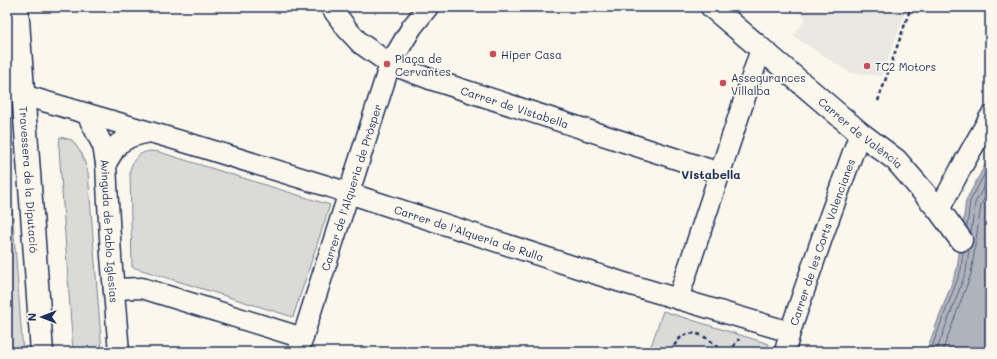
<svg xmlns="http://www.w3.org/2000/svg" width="997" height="359" font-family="Mali,sans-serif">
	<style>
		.built { fill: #eae8e2 }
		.green { fill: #dadad7; stroke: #7a849a }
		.water { fill: #afb3bb; stroke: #747e96 }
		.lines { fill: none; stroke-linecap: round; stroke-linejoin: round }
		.shore { stroke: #566483; stroke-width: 1 }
		.minor-casing { stroke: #1b2f5e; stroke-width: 23 }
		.tertiary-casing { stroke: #1b2f5e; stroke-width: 25 }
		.path { stroke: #1b2f5e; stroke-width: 2.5; stroke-dasharray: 4 3; stroke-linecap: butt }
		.minor { stroke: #fbf7ec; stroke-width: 20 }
		.tertiary { stroke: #fbf7ec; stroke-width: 22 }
		.poi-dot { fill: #d1495b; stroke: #fbf7ec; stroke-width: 1.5 }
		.labels { text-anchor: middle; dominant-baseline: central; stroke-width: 3.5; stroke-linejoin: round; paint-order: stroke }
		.poi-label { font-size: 11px; fill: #1b2f5e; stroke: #fbf7ec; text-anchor: start }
		.street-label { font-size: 11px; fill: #1b2f5e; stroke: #fbf7ec }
		.neighbourhood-label { font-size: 12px; font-weight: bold; fill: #1b2f5e; stroke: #fbf7ec }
	</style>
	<rect width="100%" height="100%" fill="#fbf7ec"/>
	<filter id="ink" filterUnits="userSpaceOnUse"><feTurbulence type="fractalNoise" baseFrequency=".025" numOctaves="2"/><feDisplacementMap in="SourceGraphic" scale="8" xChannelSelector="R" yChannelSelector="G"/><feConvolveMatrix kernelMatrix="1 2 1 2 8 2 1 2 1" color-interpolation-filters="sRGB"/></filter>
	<g filter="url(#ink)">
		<path class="built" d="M791,7H907L882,76L850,73L793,36L806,18L799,13L790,9Z"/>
		<path class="green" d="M60,137L72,140L82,154L88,172L102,352H73L59,147Z
			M151,151L159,152L330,205L293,317L132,267L130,170C133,159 139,152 151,151Z
			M9,167L23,352H7V236Z
			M663,311L769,344L767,352H649Z"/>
		<path class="water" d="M990,156V352H926L957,269L966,200Z"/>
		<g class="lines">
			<path class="shore" d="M967,227L970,201L990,164
				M971,233L975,203L990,175
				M930,352L961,270L963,252
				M936,352L966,272L969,249
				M942,352L971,274L981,205L990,188"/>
			<g class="minor-casing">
				<g id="minor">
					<path id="s1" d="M331,7L347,29L360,43L390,64L430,79L720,173"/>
					<path id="s2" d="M23,95L191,144L327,186L621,282L790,332"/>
					<path id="s3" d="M87,114L103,146L106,163L107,184L111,256L119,352"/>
					<path d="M106,163L118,144L130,137L148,132"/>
					<path d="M939,210L961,168L990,117"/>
					<path d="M114,289L142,288L303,338"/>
					<path d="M678,299L761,49"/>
					<path id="s4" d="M298,352L390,64L412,27L428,7"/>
					<path id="s5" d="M785,352L790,332L823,235L860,133"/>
				</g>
			</g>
			<g class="tertiary-casing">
				<g id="tertiary">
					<path id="s6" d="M17,7L42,352"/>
					<path id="s7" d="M712,7L860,133L896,160L939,210L961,240"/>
				</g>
			</g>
			<path class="path" d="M878,101L911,7
				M671,352C684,322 705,333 723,352
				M729,352L739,339"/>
			<use href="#minor" class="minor"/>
			<use href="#tertiary" class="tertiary"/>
		</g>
	</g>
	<g class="poi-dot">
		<circle cx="493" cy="54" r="4"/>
		<circle cx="387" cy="64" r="4"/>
		<circle cx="867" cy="66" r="4"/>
		<circle cx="723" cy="83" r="4"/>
	</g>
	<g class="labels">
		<g class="poi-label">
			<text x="501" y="54">Hiper Casa</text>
			<text x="395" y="58">Plaça de<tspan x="395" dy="13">Cervantes</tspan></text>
			<text x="875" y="66">TC2 Motors</text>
			<text x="731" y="77">Assegurances<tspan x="731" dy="13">Villalba</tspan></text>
		</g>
		<g class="street-label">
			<text stroke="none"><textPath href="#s1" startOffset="215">Carrer de Vistabella</textPath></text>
			<text stroke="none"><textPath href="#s7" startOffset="195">Carrer de València</textPath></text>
			<text stroke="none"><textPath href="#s6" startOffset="173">Travessera de la Diputació</textPath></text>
			<text stroke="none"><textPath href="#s4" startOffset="173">Carrer de l'Alqueria de Pròsper</textPath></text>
			<text stroke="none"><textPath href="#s3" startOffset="121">Avinguda de Pablo Iglesias</textPath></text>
			<text stroke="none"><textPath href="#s2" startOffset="467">Carrer de l'Alqueria de Rulla</textPath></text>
			<text stroke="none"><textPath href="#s5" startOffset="116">Carrer de les Corts Valencianes</textPath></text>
		</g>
		<g class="neighbourhood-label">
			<text x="711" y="174">Vistabella</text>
		</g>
	</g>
	<rect width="997" height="359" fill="none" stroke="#fbf7ec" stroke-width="24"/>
	<rect x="12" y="12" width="973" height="335" fill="none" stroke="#1b2f5e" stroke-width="1.5" filter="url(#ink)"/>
	<g transform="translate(42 317) rotate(270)" stroke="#fbf7ec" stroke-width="3" paint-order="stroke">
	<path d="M0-3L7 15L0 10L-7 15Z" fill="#1b2f5e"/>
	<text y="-6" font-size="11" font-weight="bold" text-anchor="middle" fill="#1b2f5e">N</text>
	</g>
</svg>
